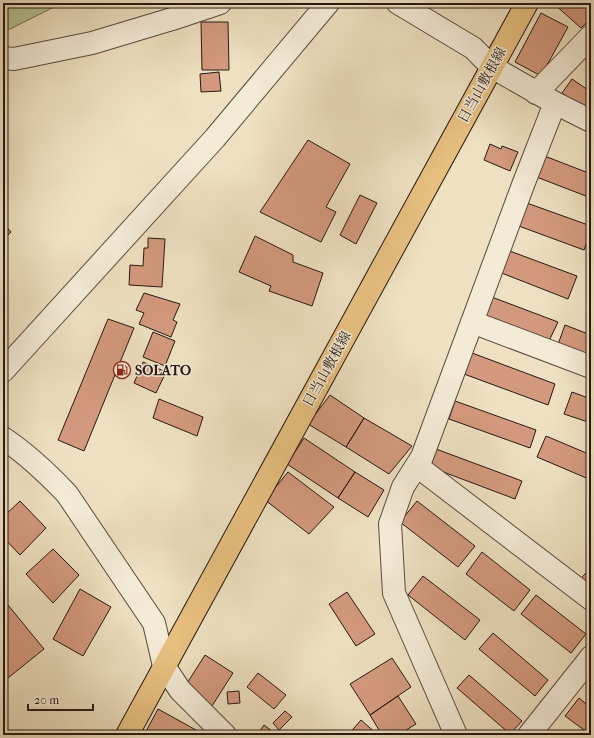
<svg xmlns="http://www.w3.org/2000/svg" width="594" height="738" font-family="'IM FELL French Canon','Noto Serif JP',serif">
	<style>
		.green { fill: #b8c294; stroke: #706d53 }
		.building { fill: #d3997e; stroke: #271812 }
		.lines { fill: none; stroke-linecap: round; stroke-linejoin: round }
		.minor-casing { stroke: #594a3e; stroke-width: 24 }
		.major-casing { stroke: #271812; stroke-width: 24 }
		.minor { stroke: #f4ebd7; stroke-width: 22 }
		.major { stroke: #e7c080; stroke-width: 22 }
		.labels { text-anchor: middle; dominant-baseline: central; stroke-width: 3; stroke-linejoin: round; paint-order: stroke }
		.street-label { font-size: 14px; fill: #271812; stroke: #f4ebd7 }
		.poi-label { font-size: 14px; font-weight: bold; fill: #271812; stroke: #f4ebd7; text-anchor: start }
	</style>
	<rect width="100%" height="100%" fill="#eee0c1"/>
	<filter id="stains"><feTurbulence type="fractalNoise" baseFrequency=".005" numOctaves="4"/><feColorMatrix values="0 0 0 0 .2 0 0 0 0 .09 0 0 0 0 .02 0 0 0 .5 -.17"/></filter>
	<radialGradient id="worn" r=".72"><stop offset=".6" stop-color="#630" stop-opacity="0"/><stop offset="1" stop-color="#630" stop-opacity=".3"/></radialGradient>
	<path class="green" d="M3,3H62L10,29H3Z"/>
	<path class="building" d="M553,3H591V18L581,28Z
		M541,13L568,27L541,76L515,62Z
		M201,22H228L229,70H202Z
		M219,72L221,91L201,92L200,74Z
		M572,79L591,92V101L585,110L562,93Z
		M308,140L350,164L326,207L336,212L321,242L260,212Z
		M490,144L501,149L502,146L518,152L510,171L484,160Z
		M542,155L591,174V198L534,176Z
		M360,195L377,203L356,244L340,235Z
		M524,202L591,226V230L584,250L516,225Z
		M3,223L11,232L3,240Z
		M255,236L293,255V262L323,273L312,306L269,291L271,286L239,272Z
		M148,238L165,239L162,287L129,285L130,265L143,266L144,248H148Z
		M507,250L577,276L568,299L499,272Z
		M144,293L180,304L173,320L177,322L171,337L139,324L144,313L136,310Z
		M489,296L558,322L549,341L479,317Z
		M108,319L134,328L84,451L58,440Z
		M565,325L591,335V360L557,347Z
		M153,332L175,341L165,366L143,357Z
		M472,353L555,384L548,405L464,374Z
		M143,362L166,372L156,393L134,383Z
		M572,392L591,399V423L564,414Z
		M330,395L364,418L346,447L308,424Z
		M159,399L203,417L197,436L153,418Z
		M455,401L536,430L530,448L449,419Z
		M364,418L412,446L389,474L346,447Z
		M546,436L591,455V480L537,457Z
		M304,438L355,472L338,498L287,464Z
		M436,449L522,481L515,499L430,467Z
		M288,472L334,507L309,534L265,500Z
		M355,472L384,490L368,517L338,498Z
		M20,501L46,528L20,555L3,537V517Z
		M417,501L475,546L458,567L400,522Z
		M53,549L79,575L53,603L26,574Z
		M482,552L530,590L514,611L466,574Z
		M591,568V591L579,580Z
		M423,576L480,620L465,640L408,595Z
		M80,589L111,607L83,656L53,639Z
		M347,592L375,634L356,646L329,604Z
		M536,595L586,634L571,653L521,614Z
		M3,599L44,649L3,682Z
		M493,633L548,680L535,696L479,649Z
		M205,655L233,673L212,706L184,688Z
		M392,658L411,687L370,715L350,684Z
		M258,673L286,695L274,709L247,687Z
		M469,675L522,721L510,734L457,688Z
		M239,691L240,703L228,704L227,692Z
		M398,696L416,724L398,735H382L370,715Z
		M579,698L591,708V735L565,716Z
		M158,709L205,735H144Z
		M285,711L292,717L279,730L273,723Z
		M361,720L378,735H348Z
		M264,725L277,735H257Z"/>
	<g class="lines">
		<g class="minor-casing">
			<path id="minor" d="M398,3L473,48L492,67L555,103L591,121
				M3,58L14,59L92,43L172,19L220,3
				M536,93L591,36
				M472,322L591,367
				M3,371L215,138L328,3
				M3,438C27,454 47,473 67,494L154,623L164,666L180,690L225,735
				M417,466L591,599
				M456,735L394,593L390,524L403,487L422,457L523,185L555,103
				M529,735L591,657"/>
		</g>
		<g class="major-casing">
			<path id="major" d="M127,735L527,3"/>
		</g>
		<use href="#minor" class="minor"/>
		<use href="#major" class="major"/>
	</g>
	<defs>
		<g id="fuel-ring" transform="scale(0.9)"><circle r="9.5" fill="#f4ebd7" stroke="#8f2418" stroke-width="1.5"/><path d="M-5.5-6h7V0h2V4h1.3V-2.5L3-4.5l.8-.8L6-3V5H2.5V1h-1V6h-7ZM-4.2-4.7v3.2H.2V-4.7Z" fill="#8f2418"/></g>
	</defs>
	<g fill-rule="evenodd">
		<use href="#fuel-ring" x="122" y="370"/>
	</g>
	<g class="labels">
		<g class="street-label">
			<text transform="translate(482 85) rotate(-61)">日当山敷根線</text>
			<text transform="translate(327 369) rotate(-61)">日当山敷根線</text>
		</g>
		<g class="poi-label">
			<text x="135" y="370">SOLATO</text>
		</g>
	</g>
	<rect width="594" height="738" fill="none" stroke="#eee0c1" stroke-width="16"/>
	<rect x="4" y="4" width="586" height="730" fill="none" stroke="#271812" stroke-width="2"/>
	<rect x="8" y="8" width="578" height="722" fill="none" stroke="#271812"/>
	<path d="M28 704v6h65v-6" fill="none" stroke="#271812" stroke-width="2"/>
	<text x="34" y="704" font-size="12" fill="#271812" stroke="#f4ebd7" stroke-width="3" paint-order="stroke">20 m</text>
	<rect width="100%" height="100%" filter="url(#stains)"/>
	<rect width="100%" height="100%" fill="url(#worn)"/>
</svg>
